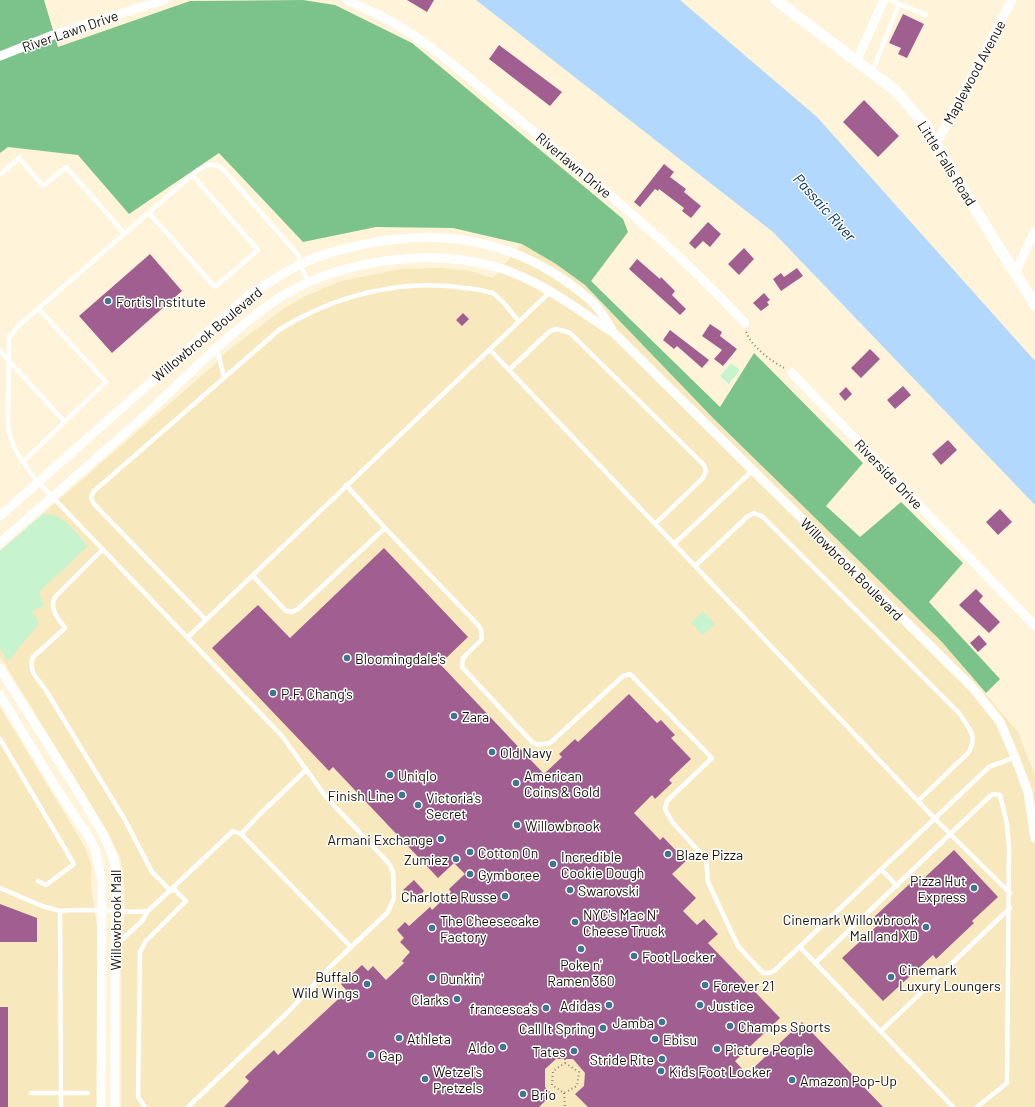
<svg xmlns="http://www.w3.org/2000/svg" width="1035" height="1107" font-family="Barlow,sans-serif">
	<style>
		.built { fill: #f8e8be }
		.green { fill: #c7f4cf }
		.forest { fill: #7bc38b }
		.water { fill: #b3d8fd }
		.building { fill: #a15f91 }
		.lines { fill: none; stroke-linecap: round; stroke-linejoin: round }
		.path { stroke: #8f8774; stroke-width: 2; stroke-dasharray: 1 3; stroke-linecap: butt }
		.service { stroke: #fff; stroke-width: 4.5 }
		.minor { stroke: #fff; stroke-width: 9 }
		.tertiary { stroke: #fff; stroke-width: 11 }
		.poi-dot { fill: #3c768f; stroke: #fff; stroke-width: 1.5 }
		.labels { text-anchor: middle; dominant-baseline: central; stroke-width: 3; stroke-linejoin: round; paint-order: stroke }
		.street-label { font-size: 14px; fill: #161106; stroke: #fff }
		.poi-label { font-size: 14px; fill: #161106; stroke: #fff; text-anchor: start }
		.water-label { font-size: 15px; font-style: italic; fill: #002f54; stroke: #fff }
	</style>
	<rect width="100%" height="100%" fill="#fff4d9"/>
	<path class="built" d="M522,244L556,264L585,285L714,419L941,641L1018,732L1035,775V1107H121V956L125,909L124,878L120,857L107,831L0,656V551L214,365L226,352L283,309L305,296L341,281L401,269L441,268L470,271L493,278Z
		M0,707L85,847L92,867L91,884L97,927L98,1107H0Z"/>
	<path class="green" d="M731,363L740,370L729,384L720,376Z
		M43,514C63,513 75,532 88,546L39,592L44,606L32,611L39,624L8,661L0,648V551Z
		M703,611L715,624L703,635L691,623Z"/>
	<path class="forest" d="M0,0H44L58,47L190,1L303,0L335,5L412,43L623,219L628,232L591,281L720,407L754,353L863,463L826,506L860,537L901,502L963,563L929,602L1000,679L986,693L941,641L714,419L585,285L556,264L522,244L453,228L376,227L303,242L219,153L129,214L78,155L8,147L0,153Z"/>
	<path class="water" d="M476,0H680L817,117L1035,361V505L773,232Z"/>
	<path class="building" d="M407,0H434L427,12Z
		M903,14L924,24L907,58L898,54L901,48L889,43Z
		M499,45L562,92L550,106L489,59Z
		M864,100L899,136L878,157L843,122Z
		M664,164L674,172L670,177L686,189L684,192L701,206L691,218L682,211L684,208L659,189L658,191L655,189L640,207L634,202Z
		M708,222L721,234L710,247L703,241L695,249L689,243Z
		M744,248L754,259L739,275L728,264Z
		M150,254L182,291L112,353L79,316Z
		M637,259L660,279L661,277L675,291L672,295L686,309L680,315L629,269Z
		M797,268L803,276L781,291L773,279L781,273L784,277Z
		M764,293L770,300L767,302L769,305L761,311L753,303Z
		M463,313L469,319L462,326L456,320Z
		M710,324L722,332L720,336L737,349L723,366L714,359L722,350L702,336Z
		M670,330L709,360L702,368L677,346L674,349L663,340Z
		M870,349L880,359L861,378L851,368Z
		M903,386L911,395L895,409L887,400Z
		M846,387L852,394L845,401L839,394Z
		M948,440L957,450L941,465L932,454Z
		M1000,509L1012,522L998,535L986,522Z
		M384,548L468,637L440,664L544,774L562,757L559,754L575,739L578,742L629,694L657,723L661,720L675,735L671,738L691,759L669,780L672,783L655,799L652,795L634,813L660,840L663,837L686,861L672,874L696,898L683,911L697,925L704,919L718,934L708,943L780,1018L735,1061L747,1074L802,1022L883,1107H588L575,1094L584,1086L585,1073L573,1059H556L545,1069V1087L552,1094L539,1107H224L249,1081L245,1077L274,1050L278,1055L347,991L341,984L362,965L368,971L373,966L386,980L404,963L402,961L410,952L400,942L404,938L397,930L405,922L409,926L430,907L432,910L451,892L449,889L465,874L454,863L438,878L333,767L329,771L212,648L258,605L290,638Z
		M976,589L983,596L979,601L1000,622L989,633L959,605Z
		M979,635L987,644L978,652L970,643Z
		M954,850L998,897L972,921L974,923L936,959L933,955L883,1001L842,958L879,924L873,918L917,877L921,881Z
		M414,880L424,891L414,901L403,890Z
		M0,904L37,918V942H0Z
		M0,1007H8V1107H0Z"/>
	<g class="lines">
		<path class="path" d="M746,332C753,348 770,360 784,368
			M565,1059V1063
			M565,1063L579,1072L577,1086L564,1093L552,1085L553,1071Z
			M564,1093L565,1107"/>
		<path class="service" d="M899,4L926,15
			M872,72L899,4L891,0
			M0,175L19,158L43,186L66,167L125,234
			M149,213L215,287L258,250L192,175
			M217,348L224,378
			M490,350L935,819L1010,893
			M0,351L65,422
			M509,370L550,331L557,329L570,333L704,465L706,471L703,478L655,524
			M23,462L106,382L39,309
			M346,485L385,528L479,626L481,630L482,639L463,658L462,667L532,742L538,745L550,743L623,676L630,674L712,758L667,801L665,809L673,823L706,859L708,882L738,946L763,973H770L774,971L989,767L1015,757
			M674,544L753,470
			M103,549L55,597C49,609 58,618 65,628L33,657C28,671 37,678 45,689L125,820L152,872L171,891
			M695,566L747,517L754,513L763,517L960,714C968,728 978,735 969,752L918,801
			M253,576L286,611L292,612L298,609L385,528
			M206,620L94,504L91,498L93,492L279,330C333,296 401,278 465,288C474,289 483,290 492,293C502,298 512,313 519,322
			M188,637L551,291
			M0,739L74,864L46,885L38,881
			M241,834L351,947
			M882,870L897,886
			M0,888L42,906L60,911
			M116,945L142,921L148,911
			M800,947L953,1107
			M815,963L990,796L993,794L1000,795L1007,824L1009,848L1007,1083L977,1107
			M881,1031L1010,908
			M31,1093H88
			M61,1107L60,911C89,907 118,914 148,911L233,831L241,834L260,814L306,770
			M145,1107L138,1097L140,952L146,941L186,901L173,888
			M188,1107L288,1012L331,966L388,912L394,898L393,873L390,865L383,857L326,797L282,736L38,482C24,464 11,449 8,425L9,338L17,327L198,170C206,165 212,163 221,167L298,255L300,264L308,283"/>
		<path class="minor" d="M347,0C361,7 376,13 390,21C440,49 483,91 527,126C604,189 678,251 745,323
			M0,56L53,35L164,0
			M856,62L884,0
			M936,144L1012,0
			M1015,273L1035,231
			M792,373L1035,626
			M0,516L250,294C266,285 281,274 297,266C312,258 331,252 348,248C425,228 501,235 567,282C578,290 589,297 597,307C603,314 607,322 612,330
			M0,543C51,498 102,454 152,409C190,373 227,335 270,304C330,261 429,246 499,268C542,281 576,309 614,333L973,688L1000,722L1015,757L1028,792L1035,838
			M0,669L72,782L102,832L114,859L117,879L115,947V1107
			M0,695L56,788L87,834L95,849L102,882L101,1107"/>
		<path class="tertiary" d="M776,0L896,91L927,127L952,172L1035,305"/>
	</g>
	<g class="poi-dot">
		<circle cx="108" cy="301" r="4"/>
		<circle cx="347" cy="658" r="4"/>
		<circle cx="273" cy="693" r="4"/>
		<circle cx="454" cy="716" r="4"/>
		<circle cx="492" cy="752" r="4"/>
		<circle cx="390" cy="775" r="4"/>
		<circle cx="516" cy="783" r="4"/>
		<circle cx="402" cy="795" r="4"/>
		<circle cx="418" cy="805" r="4"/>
		<circle cx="517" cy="825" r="4"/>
		<circle cx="441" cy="839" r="4"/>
		<circle cx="470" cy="852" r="4"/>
		<circle cx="668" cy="854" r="4"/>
		<circle cx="456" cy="859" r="4"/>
		<circle cx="553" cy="864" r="4"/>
		<circle cx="470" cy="874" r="4"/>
		<circle cx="974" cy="888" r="4"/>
		<circle cx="570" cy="890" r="4"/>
		<circle cx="505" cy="896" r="4"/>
		<circle cx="575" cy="922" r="4"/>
		<circle cx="926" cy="927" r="4"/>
		<circle cx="432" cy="928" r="4"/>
		<circle cx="581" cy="949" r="4"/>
		<circle cx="634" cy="956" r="4"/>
		<circle cx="891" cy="977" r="4"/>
		<circle cx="432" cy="978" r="4"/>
		<circle cx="367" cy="984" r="4"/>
		<circle cx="705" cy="985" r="4"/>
		<circle cx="457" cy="999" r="4"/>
		<circle cx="609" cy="1005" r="4"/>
		<circle cx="700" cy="1005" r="4"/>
		<circle cx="546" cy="1008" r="4"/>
		<circle cx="662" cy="1022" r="4"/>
		<circle cx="730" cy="1026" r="4"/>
		<circle cx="603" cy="1028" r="4"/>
		<circle cx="399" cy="1038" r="4"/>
		<circle cx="655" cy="1039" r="4"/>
		<circle cx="503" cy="1047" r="4"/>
		<circle cx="717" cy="1049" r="4"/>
		<circle cx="574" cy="1051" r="4"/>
		<circle cx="371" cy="1055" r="4"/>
		<circle cx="662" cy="1059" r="4"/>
		<circle cx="661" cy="1071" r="4"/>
		<circle cx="425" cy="1079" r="4"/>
		<circle cx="792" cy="1080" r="4"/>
		<circle cx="523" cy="1094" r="4"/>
	</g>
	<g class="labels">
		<g class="street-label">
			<text transform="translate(70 31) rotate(-19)">River Lawn Drive</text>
			<text transform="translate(974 72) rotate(-62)">Maplewood Avenue</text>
			<text transform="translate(947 163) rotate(58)">Little Falls Road</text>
			<text transform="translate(574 165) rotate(40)">Riverlawn Drive</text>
			<text transform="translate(207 334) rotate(-40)">Willowbrook Boulevard</text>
			<text transform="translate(889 474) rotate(46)">Riverside Drive</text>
			<text transform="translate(852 569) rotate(45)">Willowbrook Boulevard</text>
			<text transform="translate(115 920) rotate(-90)">Willowbrook Mall</text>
		</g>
		<g class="poi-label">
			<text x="116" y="301">Fortis Institute</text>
			<text x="355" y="658">Bloomingdale's</text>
			<text x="281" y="693">P.F. Chang's</text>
			<text x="462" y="716">Zara</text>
			<text x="500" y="752">Old Navy</text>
			<text x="398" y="775">Uniqlo</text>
			<text x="524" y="775">American<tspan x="524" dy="16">Coins &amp; Gold</tspan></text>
			<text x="394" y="795" text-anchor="end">Finish Line</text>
			<text x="426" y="797">Victoria's<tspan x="426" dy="16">Secret</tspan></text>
			<text x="525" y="825">Willowbrook</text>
			<text x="433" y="839" text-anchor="end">Armani Exchange</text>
			<text x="478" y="852">Cotton On</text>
			<text x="676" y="854">Blaze Pizza</text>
			<text x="561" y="856">Incredible<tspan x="561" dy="16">Cookie Dough</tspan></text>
			<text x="448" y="859" text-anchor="end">Zumiez</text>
			<text x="478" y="874">Gymboree</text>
			<text x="966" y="880" text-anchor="end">Pizza Hut<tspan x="966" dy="16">Express</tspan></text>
			<text x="578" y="890">Swarovski</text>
			<text x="497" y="896" text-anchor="end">Charlotte Russe</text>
			<text x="583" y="914">NYC's Mac N'<tspan x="583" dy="16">Cheese Truck</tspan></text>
			<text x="918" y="919" text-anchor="end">Cinemark Willowbrook<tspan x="918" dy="16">Mall and XD</tspan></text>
			<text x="440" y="920">The Cheesecake<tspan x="440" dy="16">Factory</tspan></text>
			<text x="642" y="956">Foot Locker</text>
			<text x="581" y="964" text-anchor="middle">Poke n'<tspan x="581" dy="16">Ramen 360</tspan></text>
			<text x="899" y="969">Cinemark<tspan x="899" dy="16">Luxury Loungers</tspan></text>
			<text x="359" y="976" text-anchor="end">Buffalo<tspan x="359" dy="16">Wild Wings</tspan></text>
			<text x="440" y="978">Dunkin'</text>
			<text x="713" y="985">Forever 21</text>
			<text x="449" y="999" text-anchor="end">Clarks</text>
			<text x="601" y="1005" text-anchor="end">Adidas</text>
			<text x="708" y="1005">Justice</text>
			<text x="538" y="1008" text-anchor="end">francesca's</text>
			<text x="654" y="1022" text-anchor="end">Jamba</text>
			<text x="738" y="1026">Champs Sports</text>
			<text x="595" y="1028" text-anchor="end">Call It Spring</text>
			<text x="407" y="1038">Athleta</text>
			<text x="663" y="1039">Ebisu</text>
			<text x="495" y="1047" text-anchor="end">Aldo</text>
			<text x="725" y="1049">Picture People</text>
			<text x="566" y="1051" text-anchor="end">Tates</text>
			<text x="379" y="1055">Gap</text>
			<text x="654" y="1059" text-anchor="end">Stride Rite</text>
			<text x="433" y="1071">Wetzel's<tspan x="433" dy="16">Pretzels</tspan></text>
			<text x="669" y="1071">Kids Foot Locker</text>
			<text x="800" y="1080">Amazon Pop-Up</text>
			<text x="531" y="1094">Brio</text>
		</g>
		<g class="water-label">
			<text transform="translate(825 207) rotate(48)">Passaic River</text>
		</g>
	</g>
</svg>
